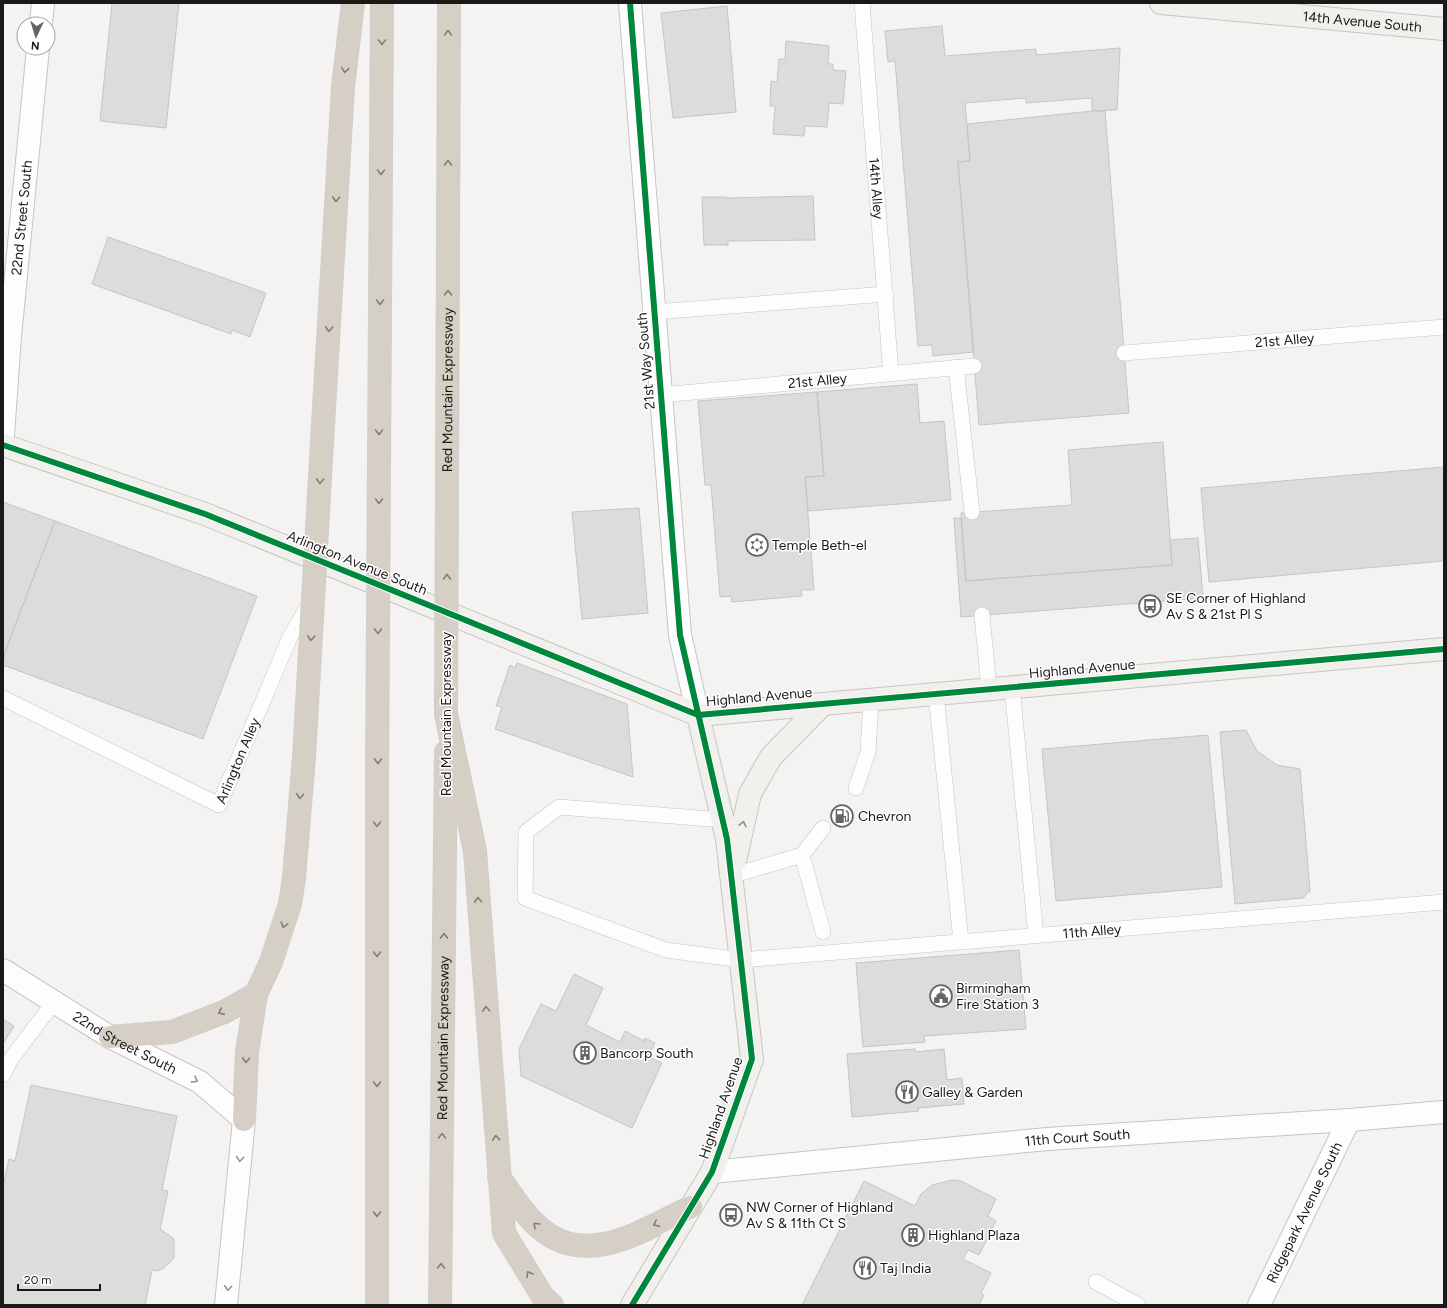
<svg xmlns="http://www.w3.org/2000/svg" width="1447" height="1308" font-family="Figtree,sans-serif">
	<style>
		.building { fill: #dddcda; stroke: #c7c5c3 }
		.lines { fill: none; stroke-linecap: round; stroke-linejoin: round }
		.lane-casing { stroke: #c6c5c3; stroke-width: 16 }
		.street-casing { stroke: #c6c5c3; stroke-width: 24 }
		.secondary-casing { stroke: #c6c5c3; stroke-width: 24 }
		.highway-casing { stroke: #cdcdcc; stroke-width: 24 }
		.lane { stroke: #fefdfd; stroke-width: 15 }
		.street { stroke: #fefdfd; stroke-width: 22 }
		.secondary { stroke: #f2f0ed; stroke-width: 22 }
		.highway { stroke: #d6cfc6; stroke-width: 22 }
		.highway-bridge-casing { stroke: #cdcdcc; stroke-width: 24; stroke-linecap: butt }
		.highway-bridge { stroke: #d6cfc6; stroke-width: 22 }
		.cycleway-casing { stroke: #fff; stroke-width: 8 }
		.cycleway { stroke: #00873e; stroke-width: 6 }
		.oneway { stroke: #817d78 }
		.oneway2 { stroke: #918f8d }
		.oneway3 { stroke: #979696 }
		.labels { text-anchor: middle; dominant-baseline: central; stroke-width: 3; stroke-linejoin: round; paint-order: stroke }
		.street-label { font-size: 14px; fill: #1a1918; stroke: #fff }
		.poi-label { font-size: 14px; fill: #1a1918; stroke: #fff; text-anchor: start }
	</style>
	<rect width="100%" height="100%" fill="#f5f3f1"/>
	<path class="building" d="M112,3H179L166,128L100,121Z
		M727,6L736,112L673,118L661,13Z
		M942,26L945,56L1036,49V55L1120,48L1117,110L1092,111V98L1026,103V98L965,103L970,161L958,162L974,352L933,356L932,345L918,346L895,61L888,62L885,31Z
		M786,41L829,46L828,64H833V70L846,71L843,104L829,103L827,127L805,126L804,136L773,134L775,106H770L771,81L777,82L779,59H785Z
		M1092,111H1105L1129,413L979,425L958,162L970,161L967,124Z
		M813,196L815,240L728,241V245H704L702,197H726V198Z
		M108,237L266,293L250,337L232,330L231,334L92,284Z
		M917,384L920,423L944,421L951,500L808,511L805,477L824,476L817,392Z
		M817,392L824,476L805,477L814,590H801L802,596L732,602L731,596L720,597L711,485H705L698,401Z
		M1163,442L1172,565L966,581L961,513L1072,505L1068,450Z
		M1444,467V561L1209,582L1201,488Z
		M3,502L55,521L5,652H3Z
		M639,508L648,613L582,619L572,512Z
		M954,518H961L966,581L1172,565L1170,540L1198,538L1203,598L961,617Z
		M55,521L257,596L203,739L3,665L5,652Z
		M517,663L627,704L633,777L495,729L502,707L496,706L510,665L515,668Z
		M1246,730L1257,751L1277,765L1300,769L1310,891L1303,898L1235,904L1220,732Z
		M1208,735L1222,887L1056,901L1042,749Z
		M1019,950L1026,1029L924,1036L925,1042L863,1047L856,963Z
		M574,974L603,988L586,1025L620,1042L625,1031L644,1041L645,1038L655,1043L648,1057L662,1063L632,1128L521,1076L519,1049L541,1004L556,1011Z
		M3,1019L14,1026L3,1044Z
		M915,1049V1052L944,1049L947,1080L962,1078L964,1104L918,1108L919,1111L852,1117L847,1054Z
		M31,1085L177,1116L162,1190L168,1191L160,1229L174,1239V1258L164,1268L157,1271L152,1270L145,1305H3V1187L9,1159L15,1161Z
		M952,1180L961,1181L996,1199L988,1216L996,1221L979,1255L968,1250L963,1259L991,1273L981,1293L984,1295L979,1305H802L864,1181L915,1206L921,1194L932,1185Z"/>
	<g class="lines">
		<g class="lane-casing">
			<g id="lane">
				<path id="s1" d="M862,3L891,374"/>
				<path d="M654,312L886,294"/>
				<path id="s2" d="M1124,353L1444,327"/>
				<path d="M956,367L972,512"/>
				<path id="s3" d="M661,395L974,366"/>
				<path d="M982,615L989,689"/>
				<path d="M1012,687L1036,936"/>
				<path d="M936,694L961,942"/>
				<path id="s4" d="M3,698L219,805L290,637L311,601"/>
				<path d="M856,788L868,752L871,699"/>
				<path id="s5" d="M723,820L559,807L526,832L525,898L666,950L741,960L1444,902"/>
				<path d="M802,855L823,932"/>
				<path d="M731,876L802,855L823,828"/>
				<path d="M3,1075L11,1059L54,1002"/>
				<path d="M1096,1282L1138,1305"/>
			</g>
		</g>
		<g class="street-casing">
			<g id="street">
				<path d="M630,3L680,635L698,715"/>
				<path d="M41,24L43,3"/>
				<path id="s6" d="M3,435L10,337L38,48"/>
				<path id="s7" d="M3,970L110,1037L200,1082L244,1120L226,1305"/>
				<path id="s8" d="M712,1172L1047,1139L1349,1120L1444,1112"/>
				<path id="s9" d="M1259,1305L1349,1120"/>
			</g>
		</g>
		<g class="secondary-casing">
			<g id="secondary">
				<path id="s10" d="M1161,3L1444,29"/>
				<path d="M3,445L205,514L698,715L1444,649"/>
				<path d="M735,861L750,794L771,757L823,704"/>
				<path d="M632,1305L712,1172L752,1059L727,839L698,715"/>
			</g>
		</g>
		<g class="highway-casing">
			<g id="highway">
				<path d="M322,442L343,87L353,3"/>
				<path d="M379,462L382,3"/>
				<path id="s11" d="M447,486L449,3"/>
				<path d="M446,714L475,851L504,1233L543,1297L552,1305"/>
				<path d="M110,1037L172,1032L224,1012L256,994"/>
				<path d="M244,1120L247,1052L256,994L271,962L290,904L294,878L304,757"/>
				<path d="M499,1177C512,1195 524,1215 541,1229C588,1269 646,1228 691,1207"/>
				<path d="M377,1305V785"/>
				<path id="s12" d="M440,1305L446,752"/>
			</g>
		</g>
		<use href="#lane" class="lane"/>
		<use href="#street" class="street"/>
		<use href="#secondary" class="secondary"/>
		<use href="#highway" class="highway"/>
		<g class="highway-bridge-casing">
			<path id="highway-bridge" d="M446,714L447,486
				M304,757L322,442
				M377,785L379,462"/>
		</g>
		<use href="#highway-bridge" class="highway-bridge"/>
		<g class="cycleway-casing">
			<path id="cycleway" d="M630,3L680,635L727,839L752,1059L712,1172L632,1305
				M3,445L205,514L698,715L1444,649"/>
		</g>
		<use href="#cycleway" class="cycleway"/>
	</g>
	<defs><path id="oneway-chevron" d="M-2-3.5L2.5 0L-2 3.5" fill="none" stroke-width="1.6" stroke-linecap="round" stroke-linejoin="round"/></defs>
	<g class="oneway">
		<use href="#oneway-chevron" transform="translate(448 33) rotate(-90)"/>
		<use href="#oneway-chevron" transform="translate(382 42) rotate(90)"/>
		<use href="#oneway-chevron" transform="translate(345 70) rotate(97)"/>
		<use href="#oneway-chevron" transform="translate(448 163) rotate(-90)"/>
		<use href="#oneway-chevron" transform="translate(381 172) rotate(90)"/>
		<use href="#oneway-chevron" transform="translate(336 199) rotate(93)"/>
		<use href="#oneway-chevron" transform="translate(448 293) rotate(-90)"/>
		<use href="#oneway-chevron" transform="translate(380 302) rotate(90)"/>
		<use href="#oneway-chevron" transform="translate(329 329) rotate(93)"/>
		<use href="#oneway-chevron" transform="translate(379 432) rotate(90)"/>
		<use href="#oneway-chevron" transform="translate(320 481) rotate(93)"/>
		<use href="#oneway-chevron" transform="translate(379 501) rotate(90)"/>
		<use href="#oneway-chevron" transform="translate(447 577) rotate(-90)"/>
		<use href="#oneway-chevron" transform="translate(378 631) rotate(90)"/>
		<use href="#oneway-chevron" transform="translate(311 638) rotate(93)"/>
		<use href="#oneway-chevron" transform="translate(378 761) rotate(90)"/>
		<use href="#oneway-chevron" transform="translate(300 796) rotate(95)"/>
		<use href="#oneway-chevron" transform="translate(377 824) rotate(90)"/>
		<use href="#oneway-chevron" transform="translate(478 900) rotate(-94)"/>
		<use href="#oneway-chevron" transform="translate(284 925) rotate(105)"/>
		<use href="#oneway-chevron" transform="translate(444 936) rotate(-89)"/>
		<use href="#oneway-chevron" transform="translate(377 954) rotate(90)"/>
		<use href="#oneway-chevron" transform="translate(486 1009) rotate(-94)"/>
		<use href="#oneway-chevron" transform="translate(221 1012) rotate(156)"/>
		<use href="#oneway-chevron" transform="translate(246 1060) rotate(93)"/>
		<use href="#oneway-chevron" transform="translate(377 1084) rotate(90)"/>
		<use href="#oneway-chevron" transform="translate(442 1136) rotate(-89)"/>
		<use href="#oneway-chevron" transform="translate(496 1138) rotate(-94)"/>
		<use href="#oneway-chevron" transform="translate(377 1214) rotate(90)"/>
		<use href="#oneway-chevron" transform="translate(656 1224) rotate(155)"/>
		<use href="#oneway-chevron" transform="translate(536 1225) rotate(-135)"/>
		<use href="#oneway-chevron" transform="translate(441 1266) rotate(-89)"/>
		<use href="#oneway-chevron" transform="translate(529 1274) rotate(-121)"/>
	</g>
	<use class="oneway2" href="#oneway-chevron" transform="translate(743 824) rotate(-77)"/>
	<g class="oneway3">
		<use href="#oneway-chevron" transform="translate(195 1080) rotate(28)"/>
		<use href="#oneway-chevron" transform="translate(240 1159) rotate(95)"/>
		<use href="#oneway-chevron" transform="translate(228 1288) rotate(95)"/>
	</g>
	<defs>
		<g id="synagogue-ring" transform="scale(1.15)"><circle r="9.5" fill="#fff" stroke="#676564" stroke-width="1.5"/><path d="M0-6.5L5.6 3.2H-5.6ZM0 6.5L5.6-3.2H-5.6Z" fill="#676564"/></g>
		<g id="bus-ring" transform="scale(1.15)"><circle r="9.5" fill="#fff" stroke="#676564" stroke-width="1.5"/><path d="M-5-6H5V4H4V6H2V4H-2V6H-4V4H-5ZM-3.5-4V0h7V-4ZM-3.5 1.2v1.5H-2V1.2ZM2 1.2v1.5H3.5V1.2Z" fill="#676564"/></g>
		<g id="fuel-ring" transform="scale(1.15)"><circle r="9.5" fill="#fff" stroke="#676564" stroke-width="1.5"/><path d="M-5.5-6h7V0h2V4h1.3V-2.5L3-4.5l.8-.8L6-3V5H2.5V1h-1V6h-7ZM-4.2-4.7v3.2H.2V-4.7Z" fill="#676564"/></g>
		<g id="civic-ring" transform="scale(1.15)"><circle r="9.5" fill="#fff" stroke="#676564" stroke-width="1.5"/><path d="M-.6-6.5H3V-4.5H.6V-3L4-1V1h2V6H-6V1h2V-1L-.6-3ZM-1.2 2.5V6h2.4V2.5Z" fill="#676564"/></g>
		<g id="building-ring" transform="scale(1.15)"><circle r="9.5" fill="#fff" stroke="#676564" stroke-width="1.5"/><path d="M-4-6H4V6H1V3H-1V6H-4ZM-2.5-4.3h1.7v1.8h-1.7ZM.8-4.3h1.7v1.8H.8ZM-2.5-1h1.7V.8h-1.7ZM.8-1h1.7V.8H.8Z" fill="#676564"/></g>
		<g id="restaurant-ring" transform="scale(1.15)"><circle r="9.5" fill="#fff" stroke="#676564" stroke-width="1.5"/><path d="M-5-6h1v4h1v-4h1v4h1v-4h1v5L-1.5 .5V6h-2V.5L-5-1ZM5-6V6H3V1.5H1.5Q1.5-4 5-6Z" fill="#676564"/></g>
	</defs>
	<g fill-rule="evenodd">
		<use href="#synagogue-ring" x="757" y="545"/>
		<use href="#bus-ring" x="1150" y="606"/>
		<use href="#fuel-ring" x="842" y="816"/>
		<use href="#civic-ring" x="941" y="996"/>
		<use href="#building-ring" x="585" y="1053"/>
		<use href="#restaurant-ring" x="907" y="1092"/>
		<use href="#bus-ring" x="731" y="1215"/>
		<use href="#building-ring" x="913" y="1235"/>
		<use href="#restaurant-ring" x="865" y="1268"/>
	</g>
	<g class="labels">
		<g class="street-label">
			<text stroke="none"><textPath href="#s10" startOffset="202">14th Avenue South</textPath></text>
			<text stroke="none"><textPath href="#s1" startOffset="186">14th Alley</textPath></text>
			<text stroke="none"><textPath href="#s6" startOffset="218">22nd Street South</textPath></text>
			<text stroke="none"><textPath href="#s2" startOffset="161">21st Alley</textPath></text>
			<text transform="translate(646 361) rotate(-95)">21st Way South</text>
			<text stroke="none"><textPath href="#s3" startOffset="157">21st Alley</textPath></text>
			<text stroke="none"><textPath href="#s11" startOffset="96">Red Mountain Expressway</textPath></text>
			<text transform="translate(357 563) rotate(22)">Arlington Avenue South</text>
			<text transform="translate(1082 669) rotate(-5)">Highland Avenue</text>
			<text transform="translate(759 697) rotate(-5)">Highland Avenue</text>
			<text transform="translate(446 714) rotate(-90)">Red Mountain Expressway</text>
			<text stroke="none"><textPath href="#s4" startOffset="289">Arlington Alley</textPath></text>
			<text stroke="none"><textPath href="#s5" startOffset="850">11th Alley</textPath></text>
			<text stroke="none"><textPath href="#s12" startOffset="267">Red Mountain Expressway</textPath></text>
			<text stroke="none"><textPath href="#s7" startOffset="142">22nd Street South</textPath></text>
			<text transform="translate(721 1108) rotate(-71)">Highland Avenue</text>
			<text stroke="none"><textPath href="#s8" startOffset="367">11th Court South</textPath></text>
			<text stroke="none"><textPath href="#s9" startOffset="103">Ridgepark Avenue South</textPath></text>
		</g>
		<g class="poi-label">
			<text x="772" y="545">Temple Beth-el</text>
			<text x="1166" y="598">SE Corner of Highland<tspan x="1166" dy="16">Av S &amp; 21st Pl S</tspan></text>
			<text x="858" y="816">Chevron</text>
			<text x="956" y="988">Birmingham<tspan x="956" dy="16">Fire Station 3</tspan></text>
			<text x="600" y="1053">Bancorp South</text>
			<text x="922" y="1092">Galley &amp; Garden</text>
			<text x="746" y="1207">NW Corner of Highland<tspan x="746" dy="16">Av S &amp; 11th Ct S</tspan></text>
			<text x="928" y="1235">Highland Plaza</text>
			<text x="880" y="1268">Taj India</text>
		</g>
	</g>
	<rect width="1447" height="1308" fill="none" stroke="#1a1918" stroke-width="8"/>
	<g transform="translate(36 36) rotate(184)"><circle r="19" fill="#ffffff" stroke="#a3a3a3"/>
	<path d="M0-3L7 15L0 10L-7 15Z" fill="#676564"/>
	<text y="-6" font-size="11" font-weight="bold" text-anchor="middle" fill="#1a1918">N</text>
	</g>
	<path d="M18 1284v6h82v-6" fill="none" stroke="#1a1918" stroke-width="2"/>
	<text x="24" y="1284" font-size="12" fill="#1a1918" stroke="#ffffff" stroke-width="3" paint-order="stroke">20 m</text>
</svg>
